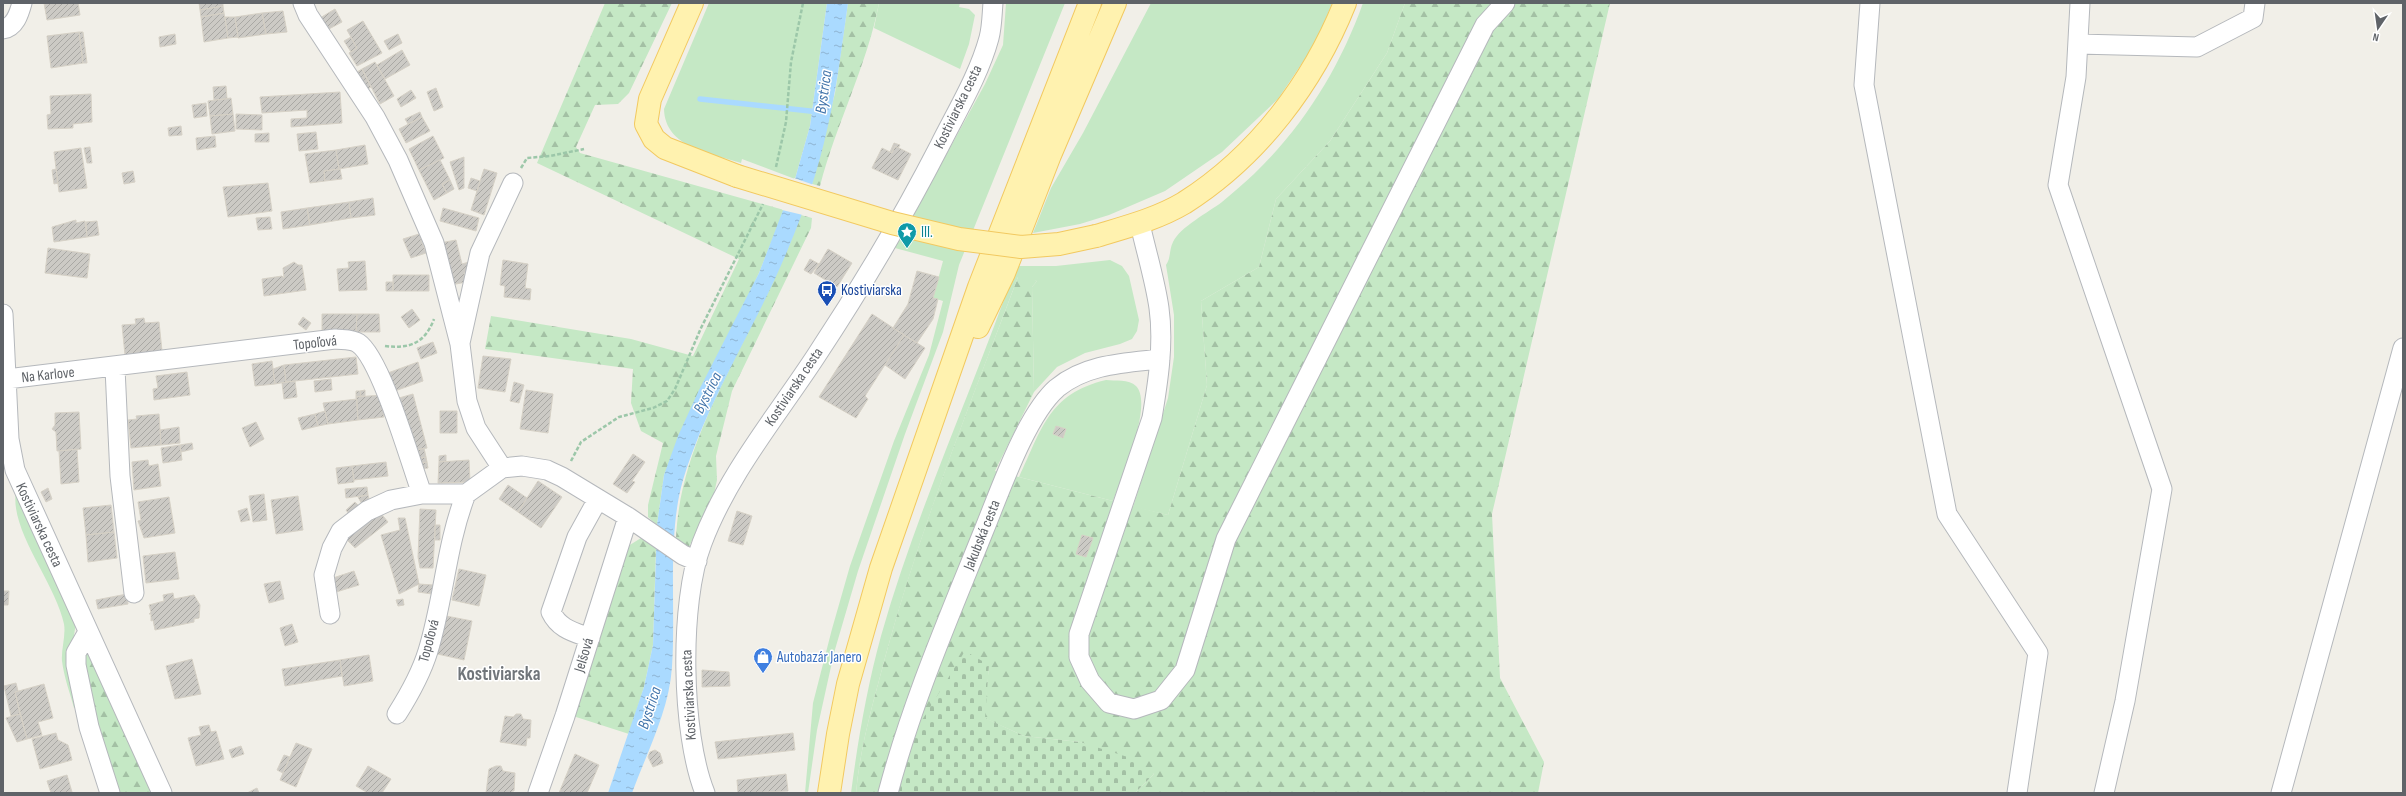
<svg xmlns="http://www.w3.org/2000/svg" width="2406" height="796" font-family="'Sofia Sans Condensed',sans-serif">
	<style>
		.green { fill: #c5e8c5 }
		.forest { fill: url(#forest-firs) }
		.cemetery { fill: url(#cemetery-stones) }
		.water { fill: url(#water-ripples) }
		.pier { fill: #f1efe8 }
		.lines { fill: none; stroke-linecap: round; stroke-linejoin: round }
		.stream { stroke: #aadaff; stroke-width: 5.5 }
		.building { fill: url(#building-hatch); stroke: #d6d1c6 }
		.minor-casing { stroke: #b5b8bc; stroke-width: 21 }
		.major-casing { stroke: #f2c960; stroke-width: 24 }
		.path { stroke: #9cc7a9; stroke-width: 2.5; stroke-dasharray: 4 2; stroke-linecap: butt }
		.minor { stroke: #fff; stroke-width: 19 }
		.major { stroke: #fff2af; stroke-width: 22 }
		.major-bridge-casing { stroke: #f2c960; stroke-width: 24; stroke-linecap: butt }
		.major-bridge { stroke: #fff2af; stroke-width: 22 }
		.labels { text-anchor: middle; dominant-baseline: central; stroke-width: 3; stroke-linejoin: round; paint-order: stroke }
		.street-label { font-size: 15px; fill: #5f6368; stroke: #fff }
		.culture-label { font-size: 15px; fill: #0d838f; stroke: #fff; text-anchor: start }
		.transit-label { font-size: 15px; fill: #164399; stroke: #fff; text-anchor: start }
		.shop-label { font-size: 15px; fill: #366cbe; stroke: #fff; text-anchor: start }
		.water-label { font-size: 16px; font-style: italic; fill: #4174aa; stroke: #fff }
		.district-label { font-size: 19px; font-weight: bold; fill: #70757a; stroke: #fff }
	</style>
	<defs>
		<pattern id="forest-firs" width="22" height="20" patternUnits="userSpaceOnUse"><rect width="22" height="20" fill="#c5e8c5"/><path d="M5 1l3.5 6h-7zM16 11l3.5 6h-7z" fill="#a3c0a4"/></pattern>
		<pattern id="cemetery-stones" width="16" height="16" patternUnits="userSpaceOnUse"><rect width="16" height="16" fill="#c5e8c5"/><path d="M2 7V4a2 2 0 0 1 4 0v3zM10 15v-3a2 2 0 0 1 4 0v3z" fill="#a3c0a4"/></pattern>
		<pattern id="water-ripples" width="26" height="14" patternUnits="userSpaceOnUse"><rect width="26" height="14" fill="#aadaff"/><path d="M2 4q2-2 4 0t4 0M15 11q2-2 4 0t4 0" fill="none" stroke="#8eb4d2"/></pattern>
		<pattern id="building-hatch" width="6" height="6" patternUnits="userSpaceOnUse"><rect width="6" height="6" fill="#cccac5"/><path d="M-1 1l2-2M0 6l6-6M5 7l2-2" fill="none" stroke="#a9a8a4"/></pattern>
	</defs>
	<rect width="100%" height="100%" fill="#f1efe8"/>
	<path class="green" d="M709,3H827L810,126L795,179L742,159L741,163C711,153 665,148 664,109Z
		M879,3H960L959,7L969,9L975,15L969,44L960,69L874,28Z
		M1006,3H1065L959,265L943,332L905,434L858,571L834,653L817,730L808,793H805L813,703L832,629L850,566L894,441L929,355L943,301L933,298L943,261L895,248L985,84L1003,45Z
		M1151,3H1332L1317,41L1278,99L1222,152L1165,191L1109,215L1080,224L1033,233L1051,188L1083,133Z
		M1363,3H1405L1387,53L1330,141L1276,199L1259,267L1201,301L1207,385L1168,515L1133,507L1168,398L1174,357V315L1166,265C1171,258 1169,250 1173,242C1180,227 1209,212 1222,202C1233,193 1244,183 1254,174C1304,126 1340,67 1363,3Z
		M1110,260L1122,266L1129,276L1139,320L1137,331L1132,339L1120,344L1085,353L1057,367L1034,392L1032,287L1037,281L1018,277C971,402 921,526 886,654C874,700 860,746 856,793H851C858,740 867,687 881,636C917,509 973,390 1016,266H1056Z
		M1106,380C1115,381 1129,379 1136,386C1154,404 1121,479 1113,501L1019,477C1042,429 1048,394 1106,380Z
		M16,491L76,623L70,660L78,706L74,708C70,693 64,677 62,661C61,649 66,636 64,624C56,584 9,530 16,491Z"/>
	<path class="forest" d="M605,3H672L629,93L618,104L595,105L576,147L580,153L784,210L759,273L664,475L657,525L648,517V505L663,443L641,431L631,403L633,369L485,349L491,316L631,339L693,356L739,259L537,163Z
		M848,3H879C867,66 836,124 820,186L812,184L835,93Z
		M1405,3H1610L1492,514L1500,678L1544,762L1538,793H1135L1154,774L1080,742L1024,736L984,718L989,665L896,793H856C860,746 874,700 886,654C921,525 971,402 1018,277H1027L1037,281L1032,287L1034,392L995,471L1168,515L1207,385L1201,301L1259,267L1276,199L1330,141L1387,53Z
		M801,215L812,218L811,228L732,391L716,456L717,480L714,494L689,547L676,538C679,468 711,406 742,344C763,302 784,259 801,215Z
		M641,538L656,548L653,645L644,687L629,734L573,716L625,548Z
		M87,648L154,793H118C105,751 78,691 87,648Z"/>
	<path class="cemetery" d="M965,651L989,665L985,718L1024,736L1080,742L1134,759L1154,774L1135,793H896L919,725Z"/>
	<path class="water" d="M827,3H848C842,45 837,88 827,130C818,171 804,211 788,249C756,327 708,398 683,480C667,534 676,610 672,667C669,711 647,752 632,793H608L644,687L653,645L657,525L664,475L678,436L699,390L759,273L795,179L810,126Z"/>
	<path class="pier" d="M794,178L814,185L803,215L782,210Z"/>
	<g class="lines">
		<path class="stream" d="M700,99L819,112"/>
	</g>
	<path class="building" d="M44,3H78L80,15L47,20Z
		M199,3H223V6L200,10Z
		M223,6L224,13L201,17L200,10Z
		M335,9L342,22L327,30L320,18Z
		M283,11L287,32L266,34L262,13Z
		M224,13L228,38L204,42L201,17Z
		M262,13L266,34L238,38L235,17Z
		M225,17H235L238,37L228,38Z
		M363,21L382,53L357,66L349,53L357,48L347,30Z
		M79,32H83L87,63H83Z
		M79,32L83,63L51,68L47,36Z
		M175,34L176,44L160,47L159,37Z
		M398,34L402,43L389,50L384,41Z
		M351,37L357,48L351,52L344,41Z
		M402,50L410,65L385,79L377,65Z
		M375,62L394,96L380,104L362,69Z
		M362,69L371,87L366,90L357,72Z
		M226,86L227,99L214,100L213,87Z
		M436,88L443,107L434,111L427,92Z
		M411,90L416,98L401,107L397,99Z
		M340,92L342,123L291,127V119L307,118V110L262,113L260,97Z
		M91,94L92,122L73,124V128L48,129L47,115L51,114L50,96Z
		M231,98L233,114L210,116L208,101Z
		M206,103L207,116L194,118L192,105Z
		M420,112L422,117L408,124L405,119Z
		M233,114L235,131L212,134L210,116Z
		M236,114L262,115V130L236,129Z
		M422,117L430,131L406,143L399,129Z
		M181,126L182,135L169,136L168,128Z
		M316,132L318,149L299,151L297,134Z
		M269,133V142H255V134Z
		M215,136L216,147L197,150L196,138Z
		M433,136L444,158L419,170L409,149Z
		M894,143L900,145L898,148L895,146L892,153L890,152Z
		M365,145L368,164L339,169L336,150Z
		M895,146L911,154L898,180L872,168L882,148L892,153Z
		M90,147L92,163H87L84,148Z
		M81,148L87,188L59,192L54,152Z
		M336,150L339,169L324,171L325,181L310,183L305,154Z
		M464,157V188L459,190L450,162Z
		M440,160L450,180L442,184L447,193L434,200L419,170Z
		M56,169L58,183L54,184L52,170Z
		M340,169L342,179L325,181L324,171Z
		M484,169L497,173L484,215L471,210Z
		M133,171L135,182L124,184L122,173Z
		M471,178L480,181L477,191L468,188Z
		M450,180L454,189L447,193L442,184Z
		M268,183L272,211L228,217L223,187Z
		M373,198L375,215L351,218L349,202Z
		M349,202L351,218L310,225L307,208Z
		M307,208L310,225L283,229L281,212Z
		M443,208L479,218L476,231L440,221Z
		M270,217L272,229L258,230L256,218Z
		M76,220V223L85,221L87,237L54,242L52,227Z
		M97,221L99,235L87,237L86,222Z
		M419,234L426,253L411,258L403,239Z
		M456,240L462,264L469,262L470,271L464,273L466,282L451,285L440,243Z
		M48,248L90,254L87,278L45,273Z
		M828,249L852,263L837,287L814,273Z
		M810,259L819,264L811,274L804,270Z
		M503,260L528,264L525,288L531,289L530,300L504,297L505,286L500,285Z
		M365,261L367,290L339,291L337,269L349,268L348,262Z
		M294,262L298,265H302L306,290L264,296L262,279L282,276L284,278L283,268Z
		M917,271L939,277L933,298L938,299L933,319L917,343L893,328L908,304Z
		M393,275H429V291H393Z
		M386,282H393V291H386Z
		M412,309L420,320L409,328L401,317Z
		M322,314H357L356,332H322Z
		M357,314H379L380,332H356Z
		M872,314L904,335L865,396L868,399L856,418L819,397Z
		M303,317L311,323L306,330L298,324Z
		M144,318L145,323L159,322L162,351L125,355L122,325L136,324L135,319Z
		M904,335L925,348L905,379L885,365Z
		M433,342L437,353L421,359L417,348Z
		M483,356L511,359L505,392L478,388Z
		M356,357L358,374L286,382L284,365Z
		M272,361L275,384L255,386L252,364Z
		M418,362L423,381L392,392L385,374Z
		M284,365L286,382L275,384L273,369Z
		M187,372L190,395L154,400L153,389L158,388L156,376Z
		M331,379L332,390L315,392L314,381Z
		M295,381L297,397L284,399L282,383Z
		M514,382L524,385L519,403L510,401Z
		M365,390V396H361L360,391Z
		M526,390L553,394L548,433L520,429Z
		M356,391H360L361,396L356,397Z
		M413,394L427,448L412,451L399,398Z
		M382,395L384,417L358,420L356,397Z
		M357,399L358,420L328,424L323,403Z
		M325,411L328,424L318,426L315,414Z
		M440,411H457V433H440Z
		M79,412L81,449L57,451L56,432L52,429L55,425V413Z
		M159,414L161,445L131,448L128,420L137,419L136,416Z
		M315,414L318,426L302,430L298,418Z
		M256,422L264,439L250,447L242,428Z
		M1056,426L1066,429L1063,438L1053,434Z
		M179,427L180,443L161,445L160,430Z
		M192,443L193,449L181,452L180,445Z
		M180,445L182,460L163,463L161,448Z
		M424,448L426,457L415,459L413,451Z
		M77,449L79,482L61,484L59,451Z
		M633,454L645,462L632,481L635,482L627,493L613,484Z
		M446,455V461L439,462V456Z
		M426,457L427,462L416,464L415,459Z
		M148,460L149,466L158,464L161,486L134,490L132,462Z
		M469,460L470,482L438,483L439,462Z
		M386,462L388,476L354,480L352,466Z
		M427,462L428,468L418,469L416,464Z
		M352,466L354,482L338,484L336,468Z
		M538,481L562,497L541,528L518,512Z
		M508,485L527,498L518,512L499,499Z
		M367,487L368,495L346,498L345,489Z
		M48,488L52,499L46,502L41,492Z
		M264,494L267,520L253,522L249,496Z
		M368,495L370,503L363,506L358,497Z
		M298,496L303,530L276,534L271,500Z
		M169,497L175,533L144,538L138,521L141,520L138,502Z
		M355,502L361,508L351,517L346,510Z
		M111,505L114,532L86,535L83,508Z
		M247,508L250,520L241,522L238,511Z
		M420,509L436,510L433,568H420L418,557Z
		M379,511L388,522L355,548L345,538Z
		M737,511L752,516L743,545L728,541Z
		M398,518H405L419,584L399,594L381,535L400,530Z
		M435,525H440V540H435Z
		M114,532L117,558L88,562L86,535Z
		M1082,535L1093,538L1086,557L1076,554Z
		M175,552L179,579L146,583L143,556Z
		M459,569L486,575L479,606L452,600Z
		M354,571L359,585L333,593L330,579Z
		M280,581L284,599L269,603L264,584Z
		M419,584L433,585L432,594L418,592Z
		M3,591H9L8,605H3Z
		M173,593L174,599L194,595L200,605L199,618L194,619V622L155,630L153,620L151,621V614H149L151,612L149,605L164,601L163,595Z
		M127,594L128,604L98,609L96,600Z
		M403,599L404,605L398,606L396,600Z
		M441,615L472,621L464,660L433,653Z
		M292,624L298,642L285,646L280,628Z
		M369,655L373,681L344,686L340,660Z
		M192,659L201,694L175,699L166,666Z
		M340,660L342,676L285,686L282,669Z
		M702,670L729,672L730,686L702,687Z
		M16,683L18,691L15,692L20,714L11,716L4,686Z
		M44,684L53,718L38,722L42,735L27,739L15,692Z
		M20,714L27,739L17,742L6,718Z
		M516,714H521L523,719L531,720L530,738H527L526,746L500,742L505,716L513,717Z
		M209,725L211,732L216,731L224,759L196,766L188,738L201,735L199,727Z
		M56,733L58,740L68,745L72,760L40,769L32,739Z
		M793,733L795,750L718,759L715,742Z
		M296,743L312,749L296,787L280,780Z
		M241,746L244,754L232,758L229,750Z
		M655,750L660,753L663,763L653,767L648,757L650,752Z
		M575,754L599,765L587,793H559Z
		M284,755L290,757L283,773L277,770Z
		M368,766L391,779L382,793H368L356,786Z
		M496,766H501L503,771L515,773L514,791H512V793H486L489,769Z
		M786,774L788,791L738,793L737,780Z
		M67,775L72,792L51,793L47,781Z
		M257,788L259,793H247Z"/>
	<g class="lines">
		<g class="minor-casing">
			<path id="minor" d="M303,3L308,15L375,117L398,160L424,220L434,243L460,344L467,401L476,428L502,468
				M1870,3L1864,85L1947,514L2038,653L2017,793
				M2080,3L2076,77L2058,185L2162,489L2125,701L2104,793
				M3,29C15,27 19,14 22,3
				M2078,44L2197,47L2253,18L2255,3
				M1140,224C1146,251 1155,280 1159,308C1164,344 1158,382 1152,418L1079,634V657L1090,681L1109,703L1134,709L1161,700L1185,670L1226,539L1485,25L1505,3
				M3,314L9,439L15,470L162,793
				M460,343L480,253L513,183
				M115,368L120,476L134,593
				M7,379L335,339C342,340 352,339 358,343C381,358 411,464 422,494
				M330,614L324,575L332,548L341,531L367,511L391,500L422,494H466L502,468L522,466L547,470L562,477L628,517L683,555L697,561
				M88,632L76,653V665L89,727L110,793
				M590,638C574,632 559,629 551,612L577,537L598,499
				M397,714C409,695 421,674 428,651C444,599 446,545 466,494
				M538,793L565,716L628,517
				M705,793C681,733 679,603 702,543C728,474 776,417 816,356C861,288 903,217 940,145C957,111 979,75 989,38C992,27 992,14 993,3
				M888,793C912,702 949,617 984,530C1000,491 1026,415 1057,388C1086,364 1124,363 1160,359
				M2281,793L2403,348"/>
		</g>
		<g class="major-casing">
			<path id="major" d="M692,3L650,99L646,124L654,139L665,148L737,176
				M1096,236C1126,227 1157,219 1184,203C1258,156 1313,83 1345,3
				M978,327L1004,273L1050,155L1115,3
				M829,793L838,734L848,684L881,568L979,287L1090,3"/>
		</g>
		<path class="path" d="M776,167L786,122L791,62L803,3
			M521,168L527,158L550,156L584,149
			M385,346C410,349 425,343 434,319
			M571,461L581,442L619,417L653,408L667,401L675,389L701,328L763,204"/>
		<use href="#minor" class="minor"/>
		<use href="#major" class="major"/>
		<g class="major-bridge-casing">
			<path id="major-bridge" d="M737,176L892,223L959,239L1021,247L1059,244L1096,236"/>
		</g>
		<use href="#major-bridge" class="major-bridge"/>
	</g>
	<defs>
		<g id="sight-pin" transform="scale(1)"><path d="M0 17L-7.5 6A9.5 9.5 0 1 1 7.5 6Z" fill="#0f9aa8" stroke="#fff"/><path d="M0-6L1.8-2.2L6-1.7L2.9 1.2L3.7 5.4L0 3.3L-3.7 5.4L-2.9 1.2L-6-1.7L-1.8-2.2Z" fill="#fff"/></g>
		<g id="bus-pin" transform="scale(1)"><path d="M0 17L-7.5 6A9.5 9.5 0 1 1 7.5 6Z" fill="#1a4fb4" stroke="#fff"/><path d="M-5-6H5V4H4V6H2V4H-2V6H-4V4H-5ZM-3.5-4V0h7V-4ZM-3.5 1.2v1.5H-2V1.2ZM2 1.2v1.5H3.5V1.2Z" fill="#fff"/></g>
		<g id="shop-pin" transform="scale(1)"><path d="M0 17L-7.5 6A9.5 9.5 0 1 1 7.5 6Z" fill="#3f7fe0" stroke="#fff"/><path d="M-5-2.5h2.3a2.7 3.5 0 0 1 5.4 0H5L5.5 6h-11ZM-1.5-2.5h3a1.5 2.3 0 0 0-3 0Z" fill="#fff"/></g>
	</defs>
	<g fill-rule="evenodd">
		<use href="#sight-pin" x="907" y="232"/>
		<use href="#bus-pin" x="827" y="290"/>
		<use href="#shop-pin" x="763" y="657"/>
	</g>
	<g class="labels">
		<g class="street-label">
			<text transform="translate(958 107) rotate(-64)">Kostiviarska cesta</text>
			<text transform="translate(315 343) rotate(-6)">Topoľová</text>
			<text transform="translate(48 375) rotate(-6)">Na Karlove</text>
			<text transform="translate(794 387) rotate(-56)">Kostiviarska cesta</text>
			<text transform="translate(39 525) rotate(65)">Kostiviarska cesta</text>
			<text transform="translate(982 535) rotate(-68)">Jakubská cesta</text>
			<text transform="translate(429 641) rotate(-75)">Topoľová</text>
			<text transform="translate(584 655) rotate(-73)">Jelšová</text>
			<text transform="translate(689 695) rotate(-93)">Kostiviarska cesta</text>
		</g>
		<g class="culture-label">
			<text x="921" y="232">III.</text>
		</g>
		<g class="transit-label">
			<text x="841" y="290">Kostiviarska</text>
		</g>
		<g class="shop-label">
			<text x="777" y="657">Autobazár Janero</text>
		</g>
		<g class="water-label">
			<text transform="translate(824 92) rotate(-82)">Bystrica</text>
			<text transform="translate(708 393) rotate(-63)">Bystrica</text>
			<text transform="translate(650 708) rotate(-72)">Bystrica</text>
		</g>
		<g class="district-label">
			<text x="499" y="674">Kostiviarska</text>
		</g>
	</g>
	<rect width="2406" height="796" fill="none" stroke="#5f6368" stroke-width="8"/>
	<g transform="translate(2378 28) rotate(193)" stroke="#ffffff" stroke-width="3" paint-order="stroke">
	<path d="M0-3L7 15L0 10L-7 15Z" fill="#5f6368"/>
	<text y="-6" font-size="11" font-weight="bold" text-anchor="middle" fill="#5f6368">N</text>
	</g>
</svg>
